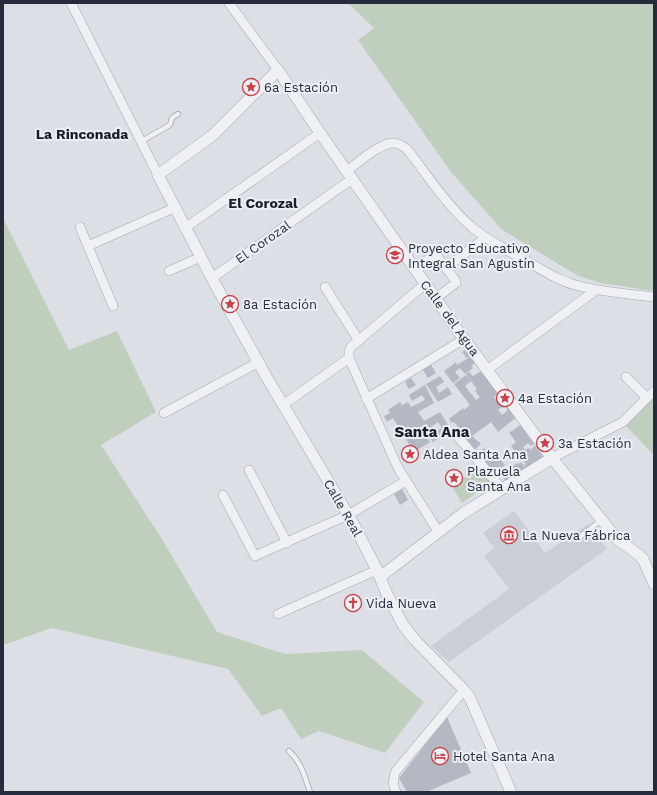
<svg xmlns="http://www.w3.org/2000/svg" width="657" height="795" font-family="'Work Sans',sans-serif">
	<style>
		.built { fill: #caced7 }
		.green { fill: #c0cfbd }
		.building { fill: #b3b8c2; fill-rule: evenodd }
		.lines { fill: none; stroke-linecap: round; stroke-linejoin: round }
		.service-casing { stroke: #a2a6af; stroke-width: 6 }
		.minor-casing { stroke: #a2a6af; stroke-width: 10 }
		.tertiary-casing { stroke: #a2a6af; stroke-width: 12 }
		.service { stroke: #eef0f4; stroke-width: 4.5 }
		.minor { stroke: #eef0f4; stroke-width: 9 }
		.tertiary { stroke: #eef0f4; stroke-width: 11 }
		.labels { text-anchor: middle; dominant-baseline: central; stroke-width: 4; stroke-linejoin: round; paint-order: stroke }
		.poi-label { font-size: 13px; fill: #262c3b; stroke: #ebeef3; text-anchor: start }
		.street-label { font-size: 13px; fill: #262c3b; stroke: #ebeef3 }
		.neighbourhood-label { font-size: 14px; font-weight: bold; fill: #191d2b; stroke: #ebeef3 }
		.quarter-label { font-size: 15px; font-weight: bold; fill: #191d2b; stroke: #ebeef3 }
	</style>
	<rect width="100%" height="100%" fill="#dcdfe5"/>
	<path class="built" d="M514,511L545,553L588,524L607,549L449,662L431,646L509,589L484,556L494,548L483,533Z"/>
	<path class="green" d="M348,3H654V291L601,283L578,276L501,229L451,172L358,40L374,28Z
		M3,218L69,350L117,331L156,412L101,445L160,536L217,632L285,654L362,650L424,702L385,753L319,731L301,739L281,708L262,716L228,669L52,628L3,645Z
		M654,395V455L624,424Z
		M480,467L491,483L462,503L452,486Z"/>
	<path class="building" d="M466,349L471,355L467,358L462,352Z
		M473,355L477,361L471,366L473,368L465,374L460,368L455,372L460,378L453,383L444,371L456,362L457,365Z
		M431,365L436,373L428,378L423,370Z
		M483,370L499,395L498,394L494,397L496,400L500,396L519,415L498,432L491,422L472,436L481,444L474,450L455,431L459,428L454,422L452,423L449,419L463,408L464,410L480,397L475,391L477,389L466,374L469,372L473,376ZM502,407L503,408L505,407L508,410L502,415L498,410Z
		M466,375L471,381L465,386L476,400L470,405L454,384Z
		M440,376L444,382L436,387L439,393L448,387L452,394L438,402L426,384Z
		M411,378L416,385L409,389L405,382Z
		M425,385L434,403L418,412L424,421L440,412L451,430L433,442L430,438L428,439L430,442L411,454L409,451L412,449L393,418L387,422L384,416L390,413L388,410L400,402L402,405L408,402L411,407L425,400L422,395L412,401L409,395ZM438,422L442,428L435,432L432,426Z
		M523,423L530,432L527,434L530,439L533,436L537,441L531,446L528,443L523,447L525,450L529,448L530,450L535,446L544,458L527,470L524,465L526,464L522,457L520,458L511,446L516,442L509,433Z
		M484,448L495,461L499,458L505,465L495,473L479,454Z
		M521,462L526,469L516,478L509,468L518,463L519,464Z
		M506,474L508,477L512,474L515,478L507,483L502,476Z
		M401,487L408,500L400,505L393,492Z
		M447,717L471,773L426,792H407L399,778Z"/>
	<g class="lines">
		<g class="service-casing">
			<path id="service" d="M140,142L170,125L172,118L178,114
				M581,536L601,520
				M289,751C301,762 305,777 310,792"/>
		</g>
		<g class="minor-casing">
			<path id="minor" d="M71,3L158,175
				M229,3L278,70
				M347,171C357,163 380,143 393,143C398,143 403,146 407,149C428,176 447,206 473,228C490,242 511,252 530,263C546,272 561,282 579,286C603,292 629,294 654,297
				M80,227L113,306
				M185,228L320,133
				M88,246L174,208
				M446,268L486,237
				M414,269L433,256L436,255L455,280L456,283L435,299
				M169,271L201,257
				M212,278L352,179
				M325,287L359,341
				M349,358L398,468L438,531
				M487,370L596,290
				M626,377L647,398
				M366,399L464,339
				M283,405L349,358V351L351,347L425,284
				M164,413L259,362
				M454,432L502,489
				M552,458L623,422L654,391
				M249,470L287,543
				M223,495L255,556L348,515L406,481
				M278,614L377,570
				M396,792C392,785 393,778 396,771L464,690"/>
		</g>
		<g class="tertiary-casing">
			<path id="tertiary" d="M380,577L462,514L552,458
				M511,792L470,698L464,690L414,639L403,625L386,592L377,570L353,523L266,376L215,284L158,175L213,135L278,70L320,133L459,332L552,458L617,539L639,555L643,559L654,584"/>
		</g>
		<use href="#service" class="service"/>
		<use href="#minor" class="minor"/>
		<use href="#tertiary" class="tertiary"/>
	</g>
	<defs>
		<g id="sight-ring" transform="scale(0.9)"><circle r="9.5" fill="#ebeef3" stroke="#c7444c" stroke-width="1.5"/><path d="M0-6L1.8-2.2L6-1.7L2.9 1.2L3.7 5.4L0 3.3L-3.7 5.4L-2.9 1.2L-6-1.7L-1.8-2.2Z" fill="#c7444c"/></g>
		<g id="school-ring" transform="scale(0.9)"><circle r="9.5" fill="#ebeef3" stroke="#c7444c" stroke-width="1.5"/><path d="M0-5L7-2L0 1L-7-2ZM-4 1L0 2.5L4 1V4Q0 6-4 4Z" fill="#c7444c"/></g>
		<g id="museum-ring" transform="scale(0.9)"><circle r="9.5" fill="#ebeef3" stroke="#c7444c" stroke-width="1.5"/><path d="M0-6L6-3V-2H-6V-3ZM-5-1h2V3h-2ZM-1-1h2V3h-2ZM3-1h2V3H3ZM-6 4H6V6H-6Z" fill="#c7444c"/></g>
		<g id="church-ring" transform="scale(0.9)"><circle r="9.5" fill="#ebeef3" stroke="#c7444c" stroke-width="1.5"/><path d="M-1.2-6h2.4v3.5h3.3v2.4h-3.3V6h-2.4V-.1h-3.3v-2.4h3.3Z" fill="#c7444c"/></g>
		<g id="hotel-ring" transform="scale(0.9)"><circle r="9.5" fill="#ebeef3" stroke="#c7444c" stroke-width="1.5"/><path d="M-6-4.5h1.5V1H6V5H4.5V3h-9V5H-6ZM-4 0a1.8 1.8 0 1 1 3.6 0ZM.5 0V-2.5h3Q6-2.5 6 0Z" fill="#c7444c"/></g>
	</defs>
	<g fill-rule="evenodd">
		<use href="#sight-ring" x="251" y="87"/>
		<use href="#school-ring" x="395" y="255"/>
		<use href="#sight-ring" x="230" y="304"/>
		<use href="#sight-ring" x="505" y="398"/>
		<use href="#sight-ring" x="545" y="443"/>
		<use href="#sight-ring" x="410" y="454"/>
		<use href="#sight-ring" x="454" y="478"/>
		<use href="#museum-ring" x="509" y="535"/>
		<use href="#church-ring" x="353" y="603"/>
		<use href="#hotel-ring" x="440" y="756"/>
	</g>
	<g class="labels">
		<g class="poi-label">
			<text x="264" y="87">6a Estación</text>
			<text x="408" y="248">Proyecto Educativo<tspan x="408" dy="15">Integral San Agustín</tspan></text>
			<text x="243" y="304">8a Estación</text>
			<text x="518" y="398">4a Estación</text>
			<text x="558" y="443">3a Estación</text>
			<text x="423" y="454">Aldea Santa Ana</text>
			<text x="467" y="471">Plazuela<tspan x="467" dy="15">Santa Ana</tspan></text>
			<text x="522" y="535">La Nueva Fábrica</text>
			<text x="366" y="603">Vida Nueva</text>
			<text x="453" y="756">Hotel Santa Ana</text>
		</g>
		<g class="street-label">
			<text transform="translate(263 242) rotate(-35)">El Corozal</text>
			<text transform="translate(450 318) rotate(54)">Calle del Agua</text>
			<text transform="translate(343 508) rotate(60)">Calle Real</text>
		</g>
		<g class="neighbourhood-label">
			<text x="82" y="134">La Rinconada</text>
			<text x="263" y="203">El Corozal</text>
		</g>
		<g class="quarter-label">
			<text x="432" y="432">Santa Ana</text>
		</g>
	</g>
	<rect width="657" height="795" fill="none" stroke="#262c3b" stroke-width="8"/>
</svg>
